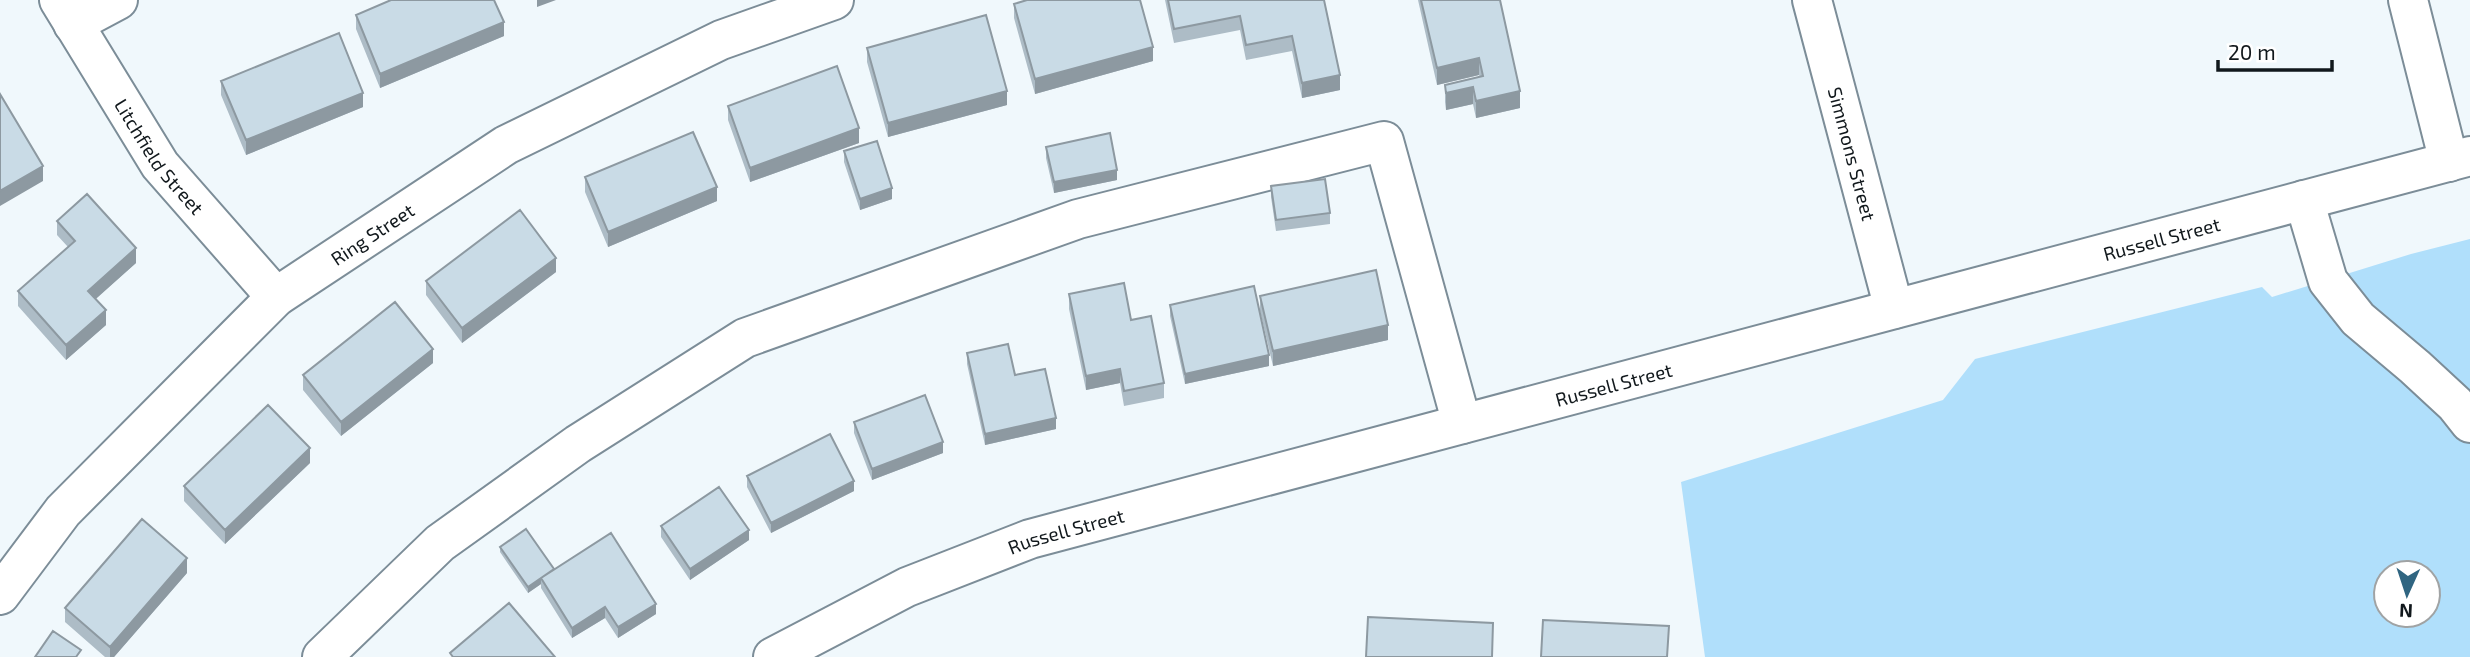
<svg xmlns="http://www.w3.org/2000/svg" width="2470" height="657" font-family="'Exo 2',sans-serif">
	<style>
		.green { fill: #b0dffb; fill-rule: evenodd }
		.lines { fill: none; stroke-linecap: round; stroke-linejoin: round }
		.minor-casing { stroke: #7c8d98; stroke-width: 42 }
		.minor { stroke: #fff; stroke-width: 38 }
		.wall { fill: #adbcc6 }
		.shaded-wall { fill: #8d99a1 }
		.building { fill: #c9dbe6; stroke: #8d99a1; stroke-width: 2 }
		.labels { text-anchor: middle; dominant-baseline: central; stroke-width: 7; stroke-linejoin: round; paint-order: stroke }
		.street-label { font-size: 19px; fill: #11181c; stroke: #fff }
	</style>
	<rect width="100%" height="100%" fill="#f0f8fc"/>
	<path class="green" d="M2470,239V657H1705L1681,482L1943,400L1975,359L2262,287L2272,297L2411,254ZM2386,573H2428V615H2386Z"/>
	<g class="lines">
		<g class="minor-casing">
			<g id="minor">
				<path id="s1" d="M59,0L160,165L276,297"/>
				<path id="s2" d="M1812,0L1894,309"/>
				<path d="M2408,0L2449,162"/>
				<path d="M73,24L118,0"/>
				<path d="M2304,200L2328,281L2358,319L2415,367L2455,404L2470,423"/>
				<path id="s3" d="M0,595L63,511L276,297L506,145L721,40L834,0"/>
				<path d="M322,657L440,543L578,444L745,338L1078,219L1384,141L1462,424"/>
				<path id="s4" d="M773,657L907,587L1030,539L2470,156"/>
			</g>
		</g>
		<use href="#minor" class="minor"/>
	</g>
	<path class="wall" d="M1165,0H1324L1340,90L1302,98L1292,51L1246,60L1240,30L1174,43Z
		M1418,0H1500L1520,108L1476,118L1473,104L1446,110L1445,102V85L1480,77L1479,75L1437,85Z
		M1014,4L1153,61L1035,94L1014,18Z
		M356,15L504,36L380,88L356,29Z
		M867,48L1007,105L888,137L867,62Z
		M221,81L363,107L246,155L221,95Z
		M728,106L859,143L750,182L728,120Z
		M1046,147L1117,180L1054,193L1046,158Z
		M844,151L892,199L860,210L844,162Z
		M585,177L717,201L608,247L585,192Z
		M1271,186L1330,213V224L1276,231L1271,197Z
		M57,221L136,263L95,299L106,325L66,360L18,306V291L68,247L57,235Z
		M556,272L462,343L426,295V281Z
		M1069,294L1131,320L1164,383V398L1124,406L1120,383L1086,390L1069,309Z
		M1260,296L1388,340L1273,366L1260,311Z
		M1170,305L1269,366L1185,384L1170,316Z
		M967,353L1015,375L1056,429L985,445L967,364Z
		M433,363L341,436L303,390V375Z
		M854,422L943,453L872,480L854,433Z
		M310,463L225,544L184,501V486Z
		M747,476L854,491L771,533L747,487Z
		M661,526L749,540L690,580L661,537Z
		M500,547L554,569L656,614L618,638L605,618L572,638L541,588V584L528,593L500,552Z
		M187,573L114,657H105L65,622V608Z"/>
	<path class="shaded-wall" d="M537,0H556L537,7Z
		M504,22V36L380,88V74Z
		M1153,47V61L1035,94V79Z
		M1479,58V75L1437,85V68Z
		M1340,75V90L1302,98V83Z
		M1473,87V104L1446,110V93Z
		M1007,91V105L888,137V123Z
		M1520,91V108L1476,118V101Z
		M363,93V107L246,155V140Z
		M859,128V143L750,182V168Z
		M43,166V181L0,206V191Z
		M1117,170V180L1054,193V182Z
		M717,187V201L608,247V232Z
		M892,188V199L860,210V199Z
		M136,248V263L88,306V291Z
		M556,258V272L462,343V328Z
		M106,310V325L66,360V345Z
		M1388,325V340L1273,366V351Z
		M433,349V363L341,436V422Z
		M1269,355V366L1185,384V374Z
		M1120,369V383L1086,390V376Z
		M1056,418V429L985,445V434Z
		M943,442V453L872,480V469Z
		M310,448V463L225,544V530Z
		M854,481V491L771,533V523Z
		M749,530V540L690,580V569Z
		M187,558V573L114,657H110V647Z
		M541,578V584L528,593V587Z
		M656,604V614L618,638V627Z
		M605,607V618L572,638V628Z"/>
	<path class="building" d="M391,0H494L504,22L380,74L356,15Z
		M1027,0H1140L1153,47L1035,79L1014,4Z
		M1168,0H1324L1340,75L1302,83L1292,36L1246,45L1240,16L1174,29Z
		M1421,0H1500L1520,91L1476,101L1473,87L1446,93L1445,85L1483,76L1479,58L1437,68Z
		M986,15L1007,91L888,123L867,48Z
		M339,33L363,93L246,140L221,81Z
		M837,66L859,128L750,168L728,106Z
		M0,94L43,166L0,191Z
		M693,132L717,187L608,232L585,177Z
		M1110,133L1117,170L1054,182L1046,147Z
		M877,141L892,188L860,199L844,151Z
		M1325,179L1330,213L1276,220L1271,186Z
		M87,194L136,248L88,291L106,310L66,345L18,291L75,241L57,221Z
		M520,210L556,258L462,328L426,281Z
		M1376,270L1388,325L1273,351L1260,296Z
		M1124,283L1131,320L1151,316L1164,383L1124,391L1120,369L1086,376L1069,294Z
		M1254,286L1269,355L1185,374L1170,305Z
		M395,302L433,349L341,422L303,375Z
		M1008,344L1015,375L1045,369L1056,418L985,434L967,353Z
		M925,395L943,442L872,469L854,422Z
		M268,405L310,448L225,530L184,486Z
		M830,434L854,481L771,523L747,476Z
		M719,487L749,530L690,569L661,526Z
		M142,519L187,558L110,647L65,608Z
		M526,529L554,569L528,587L500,547Z
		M611,533L656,604L618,627L605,607L572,628L541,578Z
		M509,603L555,657H453L450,653Z
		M1368,617L1493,623L1492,657H1366Z
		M1543,620L1669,626L1667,657H1541Z
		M53,631L81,650L76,657H35Z"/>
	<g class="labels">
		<g class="street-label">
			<text stroke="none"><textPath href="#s1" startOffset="186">Litchfield Street</textPath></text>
			<text stroke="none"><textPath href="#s2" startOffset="159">Simmons Street</textPath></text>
			<text stroke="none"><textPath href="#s3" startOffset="522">Ring Street</textPath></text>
			<text stroke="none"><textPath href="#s4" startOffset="1454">Russell Street</textPath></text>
			<text stroke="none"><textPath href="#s4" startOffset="887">Russell Street</textPath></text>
			<text stroke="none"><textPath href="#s4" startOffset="320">Russell Street</textPath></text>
		</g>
	</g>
	<g transform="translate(2407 594) rotate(183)"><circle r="33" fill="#ffffff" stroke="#a0a3a4" stroke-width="2"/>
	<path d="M0-5L12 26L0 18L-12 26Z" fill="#306581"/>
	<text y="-10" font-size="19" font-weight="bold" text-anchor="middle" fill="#11181c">N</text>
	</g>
	<path d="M2218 60v10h114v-10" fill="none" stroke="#11181c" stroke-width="3.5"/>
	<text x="2228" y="60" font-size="21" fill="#11181c" stroke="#ffffff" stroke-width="5" paint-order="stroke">20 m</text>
</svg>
